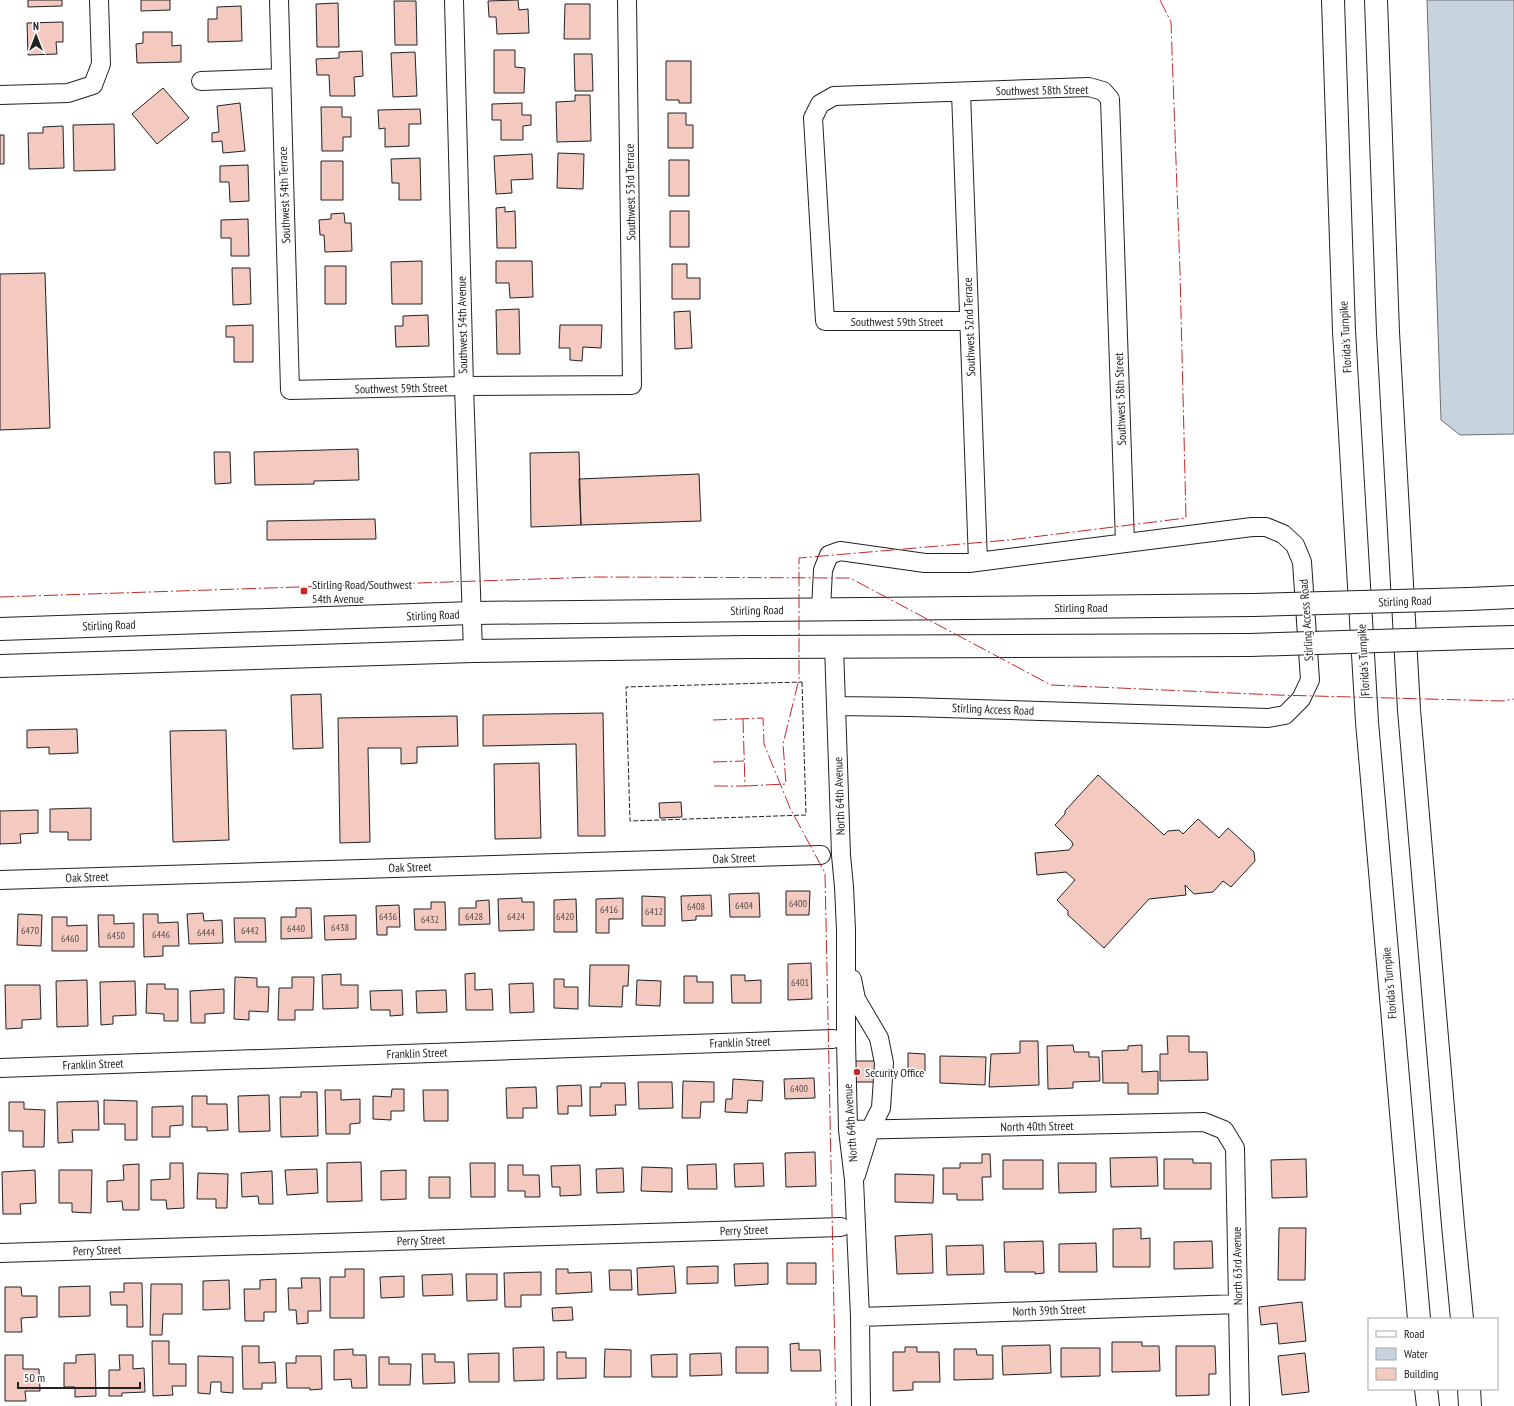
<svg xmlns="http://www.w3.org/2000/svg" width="1514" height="1406" font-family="'PT Sans Narrow',sans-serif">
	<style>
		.water { fill: #c7d3dd; stroke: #6f6f6f }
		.building { fill: #f3c9c0; stroke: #222 }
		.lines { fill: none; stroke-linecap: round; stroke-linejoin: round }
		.minor-casing { stroke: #222; stroke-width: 20 }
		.major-casing { stroke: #222; stroke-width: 24 }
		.highway-casing { stroke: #222; stroke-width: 24 }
		.minor { stroke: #fff; stroke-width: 18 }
		.major { stroke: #fff; stroke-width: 22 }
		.highway { stroke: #fff; stroke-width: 22 }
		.major-bridge-casing { stroke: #222; stroke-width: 24; stroke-linecap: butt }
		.major-bridge { stroke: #fff; stroke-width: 22 }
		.fence { stroke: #222; stroke-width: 1; stroke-dasharray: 5 2; stroke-linecap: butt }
		.power { stroke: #c62828; stroke-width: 1; stroke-dasharray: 14 3 2 3; stroke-linecap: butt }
		.poi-dot { fill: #c62828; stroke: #fff; stroke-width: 1.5 }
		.labels { text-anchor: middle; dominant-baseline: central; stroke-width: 3; stroke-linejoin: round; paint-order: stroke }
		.number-label { font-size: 10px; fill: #564c4a }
		.street-label { font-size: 12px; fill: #222; stroke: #fff }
		.poi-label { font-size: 12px; fill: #222; stroke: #fff; text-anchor: start }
	</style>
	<rect width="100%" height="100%" fill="#fff"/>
	<path class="water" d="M1427,0H1514V434L1460,435L1441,420Z"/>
	<path class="building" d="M28,0H62V6L28,7Z
		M141,0H170V10L141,11Z
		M518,0L519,10L528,9L529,33L497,34L496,17H489L488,1Z
		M394,1H416L417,45H395Z
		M338,3L339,47H317L316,4Z
		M565,4H590V39H564Z
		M241,6L242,41L208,42V19H217V7Z
		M63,22V42H56L57,54L28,55L27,23Z
		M143,32H172V46L181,45V62L137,63L136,44L143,43Z
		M494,50H515V67L525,68L524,93H494Z
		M362,51L363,76L354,77L355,96H330L329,75H317L316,59L339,58V52Z
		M415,52L417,96L393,97L391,53Z
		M574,54H592L593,91H575Z
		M666,61H691V103H679V100H666Z
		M163,88L189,118L157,144L132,114Z
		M575,95H590L591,141L557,142L556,102L575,101Z
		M240,103L245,151L223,153L222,141L212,142V133L219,132L217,106Z
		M522,103V115H531V125L523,126V140H501V120H492V104Z
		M321,107H342V117H351V137H343V151H322Z
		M420,109L421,124H409V146L385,147V128L379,129L378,110Z
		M668,113H686V125H693V148H668Z
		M114,124L115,170L74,171L73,125Z
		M63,126L64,168L29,169L28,133H43V127Z
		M0,135H4V164H0Z
		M558,153L584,154L583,189L557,188Z
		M532,154L533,179L511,180L512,193L496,194L494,156Z
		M420,158L421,200H399V183H392L391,159Z
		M669,160H689V196H669Z
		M321,161H343V200H321Z
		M248,165L249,201L230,202L229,182H220V166Z
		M505,207V212L515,211L516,248H497L496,208Z
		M670,211H689V247H670Z
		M344,213L345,223H351L352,251L325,252L324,235H320L319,220L331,219V214Z
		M248,219L249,256H231V238H221V220Z
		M422,261V304H392L391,262Z
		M496,261H532L533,297L510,298L509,283H496Z
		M672,264H687V278H700V299H672Z
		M325,266H346V304H325Z
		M232,268H250L251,304L233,305Z
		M45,273L50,428L0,430V274Z
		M519,309L520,354H497L496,310Z
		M690,311L692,348L675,349L674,312Z
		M428,315L429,346L396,347L395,326H403V316Z
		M253,325V362H234V337H226V326Z
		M560,325H602L601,348L583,347L582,361L570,360V348H559Z
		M358,449L359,480L314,481V484L255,485L254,452Z
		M214,452H230L231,483L215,484Z
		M579,452L581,525L531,527L530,453Z
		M699,474L701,521L581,525L579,479Z
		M375,519L376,539L267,540V521Z
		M321,694L323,748L293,749L291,695Z
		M603,713L605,836H578L576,744L483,746V715Z
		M457,716L458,746L417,747V763L401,764V748H368L370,842L340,843L338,718Z
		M77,729L78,753L49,754V747L27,748V730Z
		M226,730L229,840L173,842L170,731Z
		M539,763L541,838L495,839L494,764Z
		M1098,775L1164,835L1168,831L1179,830L1183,834L1198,819L1219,838L1228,828L1254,852L1255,861L1231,887L1223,881L1213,892L1194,894L1185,885L1186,895L1149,899L1104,948L1068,915V911L1057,900L1075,880L1066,872L1037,875L1035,853L1069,850L1073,845L1072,842L1055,825L1065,814V811Z
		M681,802L682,817L660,818L659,803Z
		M91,808V840H68V832H50V809Z
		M38,810V833L20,834L21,843L0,844V811Z
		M786,891H810L809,915H786Z
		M759,893L760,917H730L729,894Z
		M711,895L712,916H696V920L682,921L681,896Z
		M642,896L665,897V926H642Z
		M522,898V902H534V930L499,931L498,899Z
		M623,898V919H609V933H596V899Z
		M576,899L577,932H554V900Z
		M489,900L490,924L459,925V908H476V901Z
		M431,902H445L446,930H415L414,909H431Z
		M399,905L400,927H387V935H377L376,906Z
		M296,908H311L312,938L281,939V917H296Z
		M203,913L204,921L222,920L223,943L189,944L187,914Z
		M18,914L42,915L41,946L17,945Z
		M143,914H158V923L178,922L179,946H163V956L144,957Z
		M98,915H114V924L134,923V947H99Z
		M356,915V939L325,940L324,916Z
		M52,917H67V926L87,925V951H52Z
		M234,918H265L266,942H235Z
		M811,963L812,999L788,1000V964Z
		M590,965H629L628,986H623L622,1007L589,1006Z
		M475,973V990L492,989L493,1010H466L465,974Z
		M341,974V985H358V1008L323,1009L322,975Z
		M731,975H745V981L761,980V1003H732Z
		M684,976H697V982H713V1003H684Z
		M235,977L257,978V987H269L268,1012L249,1011V1020L234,1019Z
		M292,977H314L313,1010H295V1020H278L279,988H292Z
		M554,979H564V987H578V1009L554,1008Z
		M87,980L88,1026L57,1027L56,981Z
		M637,980L661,981L660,1006L636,1005Z
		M135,981L136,1015L113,1016V1024L101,1025L100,982Z
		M533,983L534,1012L510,1013L509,984Z
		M147,984H165V989H178V1021H164V1014L146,1013Z
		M5,985H40L41,1019L22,1020V1028L6,1029Z
		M224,989V1013L205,1014V1023H191L190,991Z
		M402,990L403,1015L390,1016V1010H371L370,991Z
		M446,990L447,1012L417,1013L416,991Z
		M1167,1036H1189V1052H1207L1208,1080L1160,1081V1054H1168Z
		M1020,1041H1038L1039,1085L989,1087L991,1054L1020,1053Z
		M1073,1045L1074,1052H1089V1057H1099L1100,1081L1073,1082V1088L1048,1089L1047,1046Z
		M1142,1045V1072L1158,1071V1094H1128V1083H1103L1102,1051L1128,1050V1046Z
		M908,1053L925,1054V1071L908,1070Z
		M940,1056L986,1057L985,1085L940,1083Z
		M839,1061H876V1082H839Z
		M814,1078L815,1098L785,1099L784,1079Z
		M733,1079L763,1081L762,1101L748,1100L747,1113L725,1112L726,1099H732Z
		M683,1081L714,1082V1102H701L700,1118H682Z
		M638,1082H672L673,1108L639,1109Z
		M601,1083H625L626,1105H615L616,1115L590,1116V1087H601Z
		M581,1085L582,1106H568V1114H558L557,1086Z
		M536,1087L537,1108H523V1118H507L506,1088Z
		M392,1089H404V1111H391V1120L373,1119V1096L391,1097Z
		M325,1090H341V1100L360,1099V1123L350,1124V1134H326Z
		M423,1090H448V1121H424Z
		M301,1092H317L318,1136L281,1137L280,1097H301Z
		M269,1095L270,1131L239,1132L238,1096Z
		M192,1096H207V1104H227L228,1130L207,1131V1127H192Z
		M104,1100L137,1101V1140H125V1124H104Z
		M98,1101L99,1130H72L73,1142L58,1143L57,1102Z
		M9,1102H24V1109L45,1110L44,1147H23V1131H9Z
		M183,1106V1125L170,1126V1137H152V1107Z
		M815,1152L816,1186L786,1187L785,1153Z
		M982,1154H990L991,1177H982L983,1200H957V1194H943V1168H960V1163H982Z
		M1157,1157L1158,1186L1111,1187L1110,1158Z
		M1164,1159H1193V1163H1211V1189H1164Z
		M1306,1159L1307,1197L1272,1198L1271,1160Z
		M1003,1160H1043V1189H1003Z
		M361,1162L362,1201L327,1202V1163Z
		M170,1163H183L184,1208L167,1209L166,1200H151V1180L170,1179Z
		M470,1163H495V1197H471Z
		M763,1163L764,1186L735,1187L734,1164Z
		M1058,1163H1096V1192L1059,1193Z
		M139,1164V1210H123L122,1201L107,1202V1181L124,1180L123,1165Z
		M716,1164L717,1189H688L687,1165Z
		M508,1165H523V1175H539L540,1197H525V1191H508Z
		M580,1165L581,1195L560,1196V1187H552L551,1166Z
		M642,1167L672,1168V1192L641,1191Z
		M623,1168L624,1192L597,1193L596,1169Z
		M317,1169L318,1193L287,1195L285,1170Z
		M35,1170L36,1203L20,1204L21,1214H3L2,1172Z
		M59,1170H92L91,1213L72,1212V1203H59Z
		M406,1170V1199L381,1200V1171Z
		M272,1171L273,1204H259L258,1196L242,1197L241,1173Z
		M198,1173L228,1174L227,1208H216V1199H197Z
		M895,1174L934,1175L933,1203L895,1202Z
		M429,1177H450V1198H429Z
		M1141,1228V1239L1150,1238V1267H1113V1229Z
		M1279,1228H1306L1305,1280H1278Z
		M932,1234L933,1273L897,1274L895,1236Z
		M1043,1241L1044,1273L1035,1274V1272H1005L1004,1242Z
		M1212,1241L1213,1268L1174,1269V1242Z
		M1096,1243L1097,1272H1059V1244Z
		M983,1245L984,1274L947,1275L946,1246Z
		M768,1263V1284L735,1286L734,1264Z
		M787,1263H816V1284H787Z
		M674,1266L676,1293L638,1295L637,1268Z
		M718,1266V1283L687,1284V1267Z
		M345,1269H364V1318H330V1277H345Z
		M556,1269H568V1273L591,1272L592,1292L556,1294Z
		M609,1270H631L632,1290H610Z
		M541,1272V1295H521V1307H505L504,1273Z
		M452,1274L453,1295L423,1296L422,1275Z
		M466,1274H497V1300L467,1301Z
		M404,1276V1297L381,1298L380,1277Z
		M301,1278H320L321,1311H308V1323L297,1324L296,1310H289L288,1288H302Z
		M276,1279V1312H264V1321H245L244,1289H260V1280Z
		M229,1280L230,1309L203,1310V1281Z
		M124,1283H142L143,1327H127V1305H111L110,1292H124Z
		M151,1284H182V1314H163L162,1335H150Z
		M90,1286V1316L59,1317V1287Z
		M5,1287H21L22,1296H37V1317L21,1318L22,1332H5Z
		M1302,1302L1306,1341L1279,1344L1277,1323L1261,1325L1259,1307Z
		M572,1307L573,1320L553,1321L552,1308Z
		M152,1341H169V1364H186V1386H172L173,1395L153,1396Z
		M1112,1342H1142V1346H1159L1160,1371L1112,1372Z
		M799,1343V1350H820L821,1371H791L790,1344Z
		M1050,1345L1051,1373L1003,1375L1002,1346Z
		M242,1346H259V1363L275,1362L276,1383H262V1389H243Z
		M1176,1346H1215L1216,1374H1209V1395L1176,1396Z
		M544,1347V1380L514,1381L513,1348Z
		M736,1347H768V1373H736Z
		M905,1347H917V1352H939L940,1382H913V1390L893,1391V1352H905Z
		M1061,1348H1100V1376L1061,1377Z
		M353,1349V1355H366L367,1388H352L351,1379L334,1380V1350Z
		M605,1349L631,1350V1377H604Z
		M954,1349H976L977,1355H993V1379L954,1380Z
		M557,1352H566V1358H586V1378L557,1379Z
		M499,1353V1382H469L468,1354Z
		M721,1353L722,1375L690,1376V1354Z
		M1305,1353L1309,1392L1282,1395L1278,1356Z
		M95,1354L96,1396L75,1397V1387H64V1363H76V1355Z
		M422,1354H435V1362H454L455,1383L423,1384Z
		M677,1354V1377H652L651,1355Z
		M5,1355H23V1369H39L40,1391H25L26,1401H5Z
		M119,1355H133V1369L144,1368L145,1392L122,1393V1396H109V1370H120Z
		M198,1356L233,1357V1393L221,1392V1382H211L210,1394L198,1393Z
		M296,1356H321L322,1389L310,1390V1388H287L286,1363H296Z
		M379,1357H389V1364H411L410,1385H379Z"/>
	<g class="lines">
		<g class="minor-casing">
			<path id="minor" d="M279,0L290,390L464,386L632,385L627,0
				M454,0L464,386L473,651
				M201,81L281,78
				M961,92L978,562
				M0,95L68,93L93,85L101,64L99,0
				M969,321H825L813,118L820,104L834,96L1089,87L1103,91L1110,99L1125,543
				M821,609L823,570L829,555L840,551L925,563H969L1252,527H1266L1283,534L1295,545L1302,562L1310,680L1301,699L1285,715L1268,718L910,707L836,706
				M834,646L841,855L844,887L846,930V1040L848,1130L854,1180L860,1317L861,1406
				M0,880L821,855
				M852,979L856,999L879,1038L884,1063L881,1108L870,1130L856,1175
				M0,1068L833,1039
				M848,1130L1204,1122L1224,1130L1235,1148L1240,1406
				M0,1253L841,1227
				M860,1317L1238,1304"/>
		</g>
		<g class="major-casing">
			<path id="major" d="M1469,599L1514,597
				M0,629L472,613L1253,605
				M1473,638L1514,637
				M0,666L473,651L746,647L1250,645"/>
		</g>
		<g class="highway-casing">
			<path id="highway" d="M1333,0L1344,331L1367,722L1419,1319
				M1376,0L1388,332L1409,710L1453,1225L1462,1319
				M1426,1389L1428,1406
				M1469,1389L1470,1406"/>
		</g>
		<use href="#minor" class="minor"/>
		<use href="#major" class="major"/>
		<use href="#highway" class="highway"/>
		<g class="major-bridge-casing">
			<path id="major-bridge" d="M1253,605L1469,599
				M1250,645L1473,638"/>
		</g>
		<use href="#major-bridge" class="major-bridge"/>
		<path class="fence" d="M802,682L806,815L630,821L626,687Z"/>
		<path class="power" d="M0,597L597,577L850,578L1051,685L1277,695L1502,701L1514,699
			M743,719L745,786L786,784L783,744L799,679V558L1009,540L1186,518L1180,272L1171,22L1160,0
			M713,720L763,718L764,744L790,808L825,873L836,1406
			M713,762L744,761
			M714,786H745"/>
	</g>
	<g class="poi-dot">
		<rect x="300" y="587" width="8" height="8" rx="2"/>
		<circle cx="857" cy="1072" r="4"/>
	</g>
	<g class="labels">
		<g class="number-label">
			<text x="798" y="903">6400</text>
			<text x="744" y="905">6404</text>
			<text x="696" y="906">6408</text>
			<text x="609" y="909">6416</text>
			<text x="654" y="911">6412</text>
			<text x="388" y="916">6436</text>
			<text x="474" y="916">6428</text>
			<text x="516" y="916">6424</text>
			<text x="565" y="916">6420</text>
			<text x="430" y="919">6432</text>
			<text x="340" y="927">6438</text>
			<text x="296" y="928">6440</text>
			<text x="30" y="930">6470</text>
			<text x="250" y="930">6442</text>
			<text x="206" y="932">6444</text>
			<text x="161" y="934">6446</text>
			<text x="116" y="935">6450</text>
			<text x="70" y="938">6460</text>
			<text x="800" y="982">6401</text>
			<text x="799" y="1088">6400</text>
		</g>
		<g class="street-label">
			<text transform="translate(1042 90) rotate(-1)">Southwest 58th Street</text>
			<text transform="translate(630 192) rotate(-91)">Southwest 53rd Terrace</text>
			<text transform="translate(284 195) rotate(-92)">Southwest 54th Terrace</text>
			<text x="897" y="321">Southwest 59th Street</text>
			<text transform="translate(462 325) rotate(-91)">Southwest 54th Avenue</text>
			<text transform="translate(969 327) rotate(-92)">Southwest 52nd Terrace</text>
			<text transform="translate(1345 337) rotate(-93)">Florida's Turnpike</text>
			<text transform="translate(401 388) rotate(-1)">Southwest 59th Street</text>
			<text transform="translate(1120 399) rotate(-92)">Southwest 58th Street</text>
			<text transform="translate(1405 601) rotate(-2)">Stirling Road</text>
			<text x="1081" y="607">Stirling Road</text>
			<text transform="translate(757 610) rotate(-1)">Stirling Road</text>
			<text transform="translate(433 615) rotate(-2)">Stirling Road</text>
			<text transform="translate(1306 620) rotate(-94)">Stirling Access Road</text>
			<text transform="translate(109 625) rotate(-2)">Stirling Road</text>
			<text transform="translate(1363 660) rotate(-93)">Florida's Turnpike</text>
			<text transform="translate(993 709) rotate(2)">Stirling Access Road</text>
			<text transform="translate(839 796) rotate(-92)">North 64th Avenue</text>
			<text transform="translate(734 858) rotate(-2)">Oak Street</text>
			<text transform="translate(410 867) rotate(-2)">Oak Street</text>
			<text transform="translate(87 877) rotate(-2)">Oak Street</text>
			<text transform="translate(1389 983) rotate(-95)">Florida's Turnpike</text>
			<text transform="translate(740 1042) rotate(-2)">Franklin Street</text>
			<text transform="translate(417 1053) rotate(-2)">Franklin Street</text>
			<text transform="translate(93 1064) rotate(-2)">Franklin Street</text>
			<text transform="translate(850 1123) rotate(-94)">North 64th Avenue</text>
			<text transform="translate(1037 1126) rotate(-1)">North 40th Street</text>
			<text transform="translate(744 1230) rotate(-2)">Perry Street</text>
			<text transform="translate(421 1240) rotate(-2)">Perry Street</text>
			<text transform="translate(97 1250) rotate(-2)">Perry Street</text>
			<text transform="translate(1237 1266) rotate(-91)">North 63rd Avenue</text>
			<text transform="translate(1049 1310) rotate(-2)">North 39th Street</text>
		</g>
		<g class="poi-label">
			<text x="312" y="584">Stirling Road/Southwest<tspan x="312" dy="14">54th Avenue</tspan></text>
			<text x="865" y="1072">Security Office</text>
		</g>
	</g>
	<rect x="1368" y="1318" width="130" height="72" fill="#ffffff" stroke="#a7a7a7"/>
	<rect x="1376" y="1331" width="20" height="6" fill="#ffffff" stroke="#a7a7a7"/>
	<text x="1404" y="1338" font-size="12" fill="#222222">Road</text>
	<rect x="1376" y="1348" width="20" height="12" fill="#c7d3dd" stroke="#a7a7a7"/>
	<text x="1404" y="1358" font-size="12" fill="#222222">Water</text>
	<rect x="1376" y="1368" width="20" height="12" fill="#f3c9c0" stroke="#a7a7a7"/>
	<text x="1404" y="1378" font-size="12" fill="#222222">Building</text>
	<g transform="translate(36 36)" stroke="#ffffff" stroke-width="3" paint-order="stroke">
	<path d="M0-3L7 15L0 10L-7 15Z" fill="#222222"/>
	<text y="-6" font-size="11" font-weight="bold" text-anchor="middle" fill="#222222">N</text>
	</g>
	<path d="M18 1382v6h122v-6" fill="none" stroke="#222222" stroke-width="2"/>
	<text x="24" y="1382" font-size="12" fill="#222222" stroke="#ffffff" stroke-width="3" paint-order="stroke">50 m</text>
</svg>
